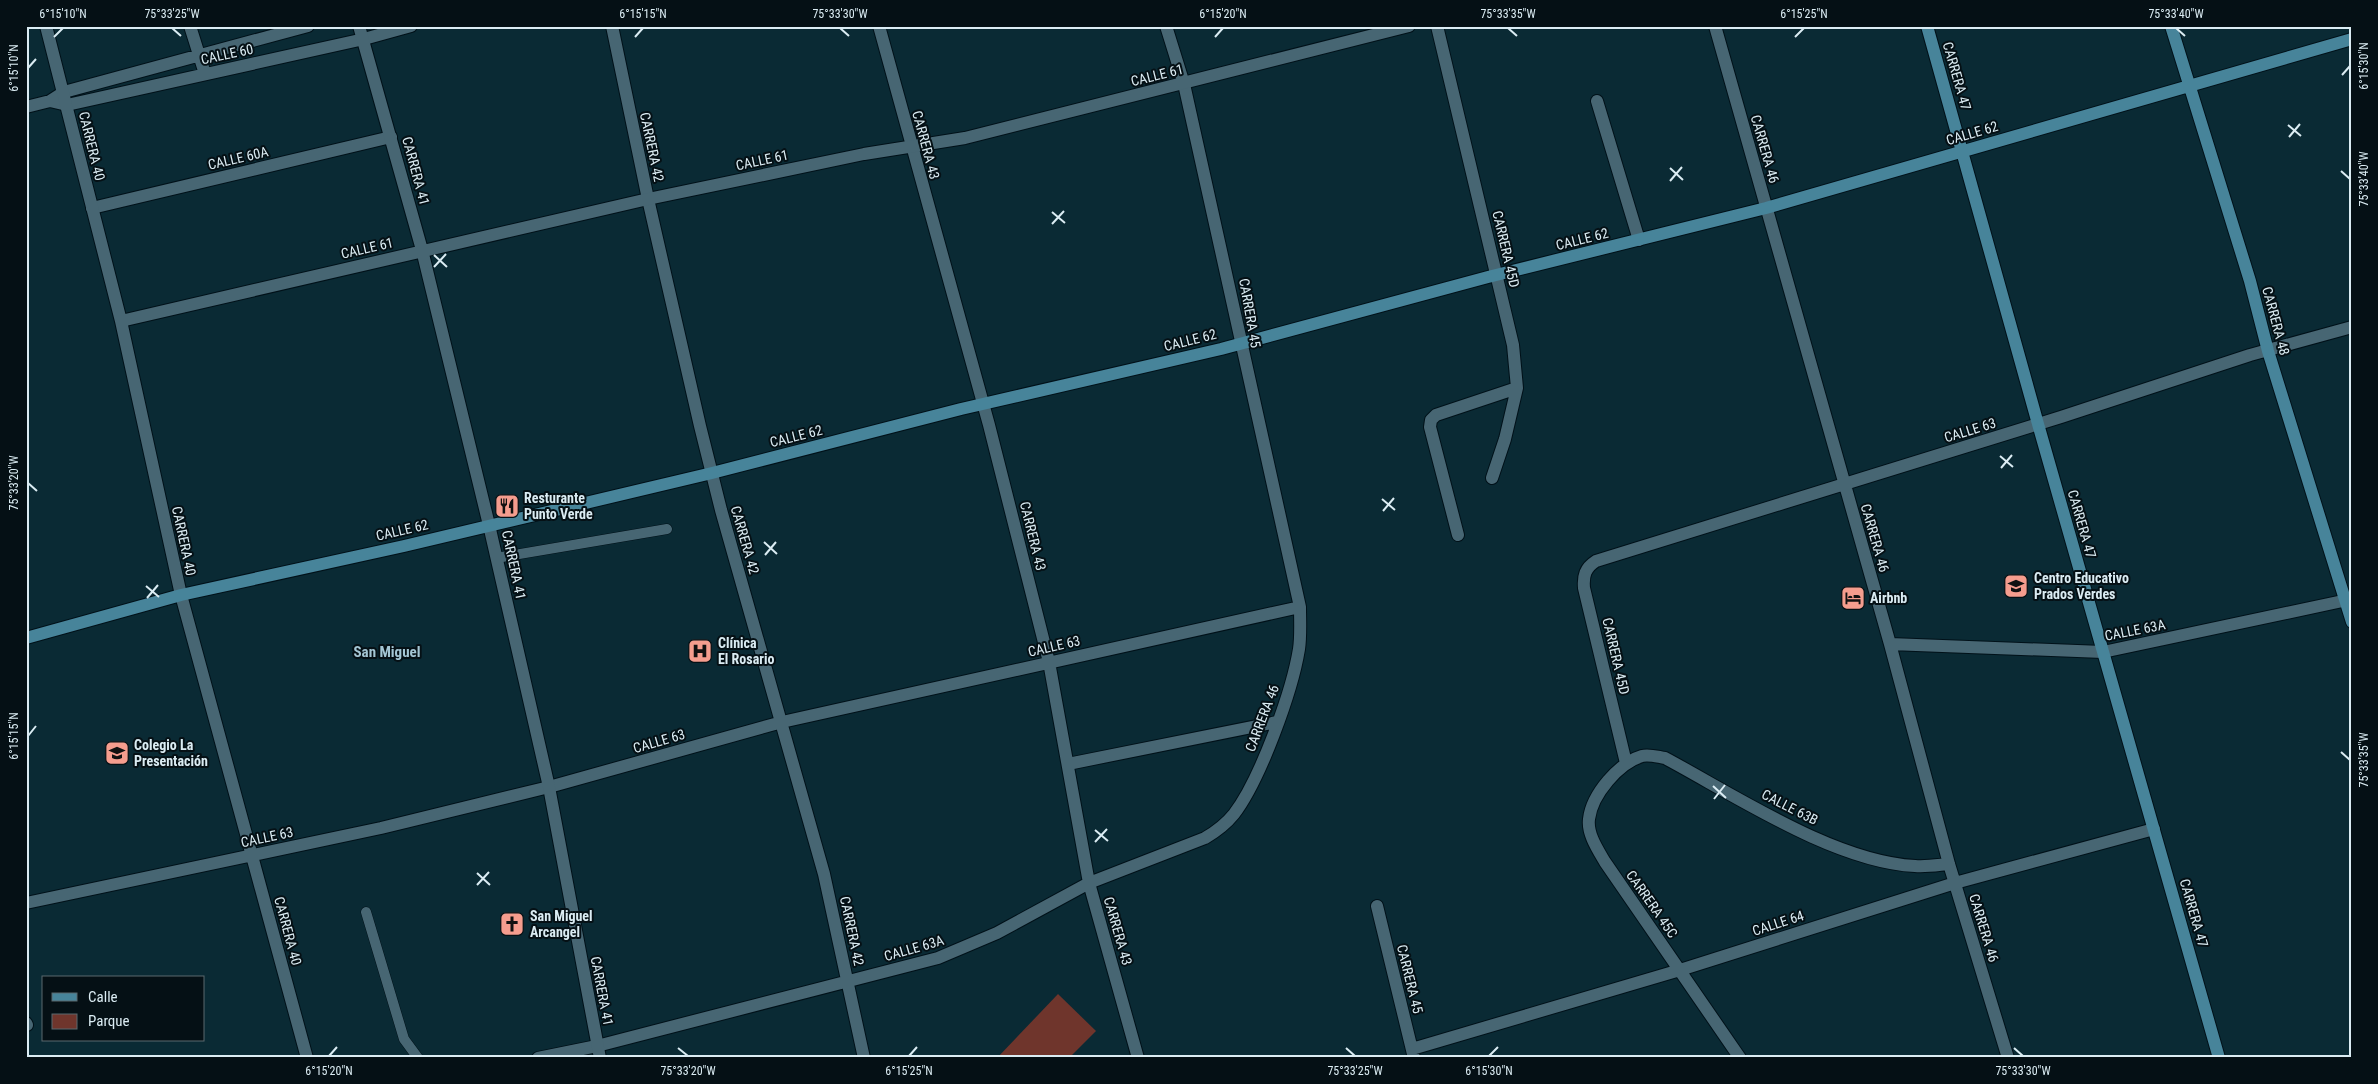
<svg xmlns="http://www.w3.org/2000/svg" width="2378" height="1084" font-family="'Roboto Condensed',sans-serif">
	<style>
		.green { fill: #6f352c }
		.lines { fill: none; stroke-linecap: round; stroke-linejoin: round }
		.service-casing { stroke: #001119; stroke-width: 11 }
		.minor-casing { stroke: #001119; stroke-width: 14 }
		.tertiary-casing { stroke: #001119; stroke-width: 14 }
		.secondary-casing { stroke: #001119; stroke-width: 14 }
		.service { stroke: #476673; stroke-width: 10 }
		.minor { stroke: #476673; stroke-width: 12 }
		.tertiary { stroke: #476673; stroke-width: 12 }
		.secondary { stroke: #47849a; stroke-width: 12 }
		.ticks { fill: none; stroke: #dbecf3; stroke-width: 2 }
		.labels { text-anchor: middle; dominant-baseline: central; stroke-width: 4; stroke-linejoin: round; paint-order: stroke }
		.street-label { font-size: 14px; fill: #dbecf3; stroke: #051015 }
		.poi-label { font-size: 14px; font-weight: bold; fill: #dbecf3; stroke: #051015; text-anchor: start }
		.neighbourhood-label { font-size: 15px; font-weight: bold; fill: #a4c6d4; stroke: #051015 }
		.neatline { fill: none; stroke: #dbecf3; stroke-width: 2 }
		.ticks-label { font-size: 12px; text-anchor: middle; fill: #dbecf3 }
	</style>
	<rect width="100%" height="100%" fill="#0a2a34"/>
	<path class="green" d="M1058,994L1096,1031L1069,1058H997Z"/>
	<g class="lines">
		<g class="service-casing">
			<path id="service" d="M496,558L667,529
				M366,912L404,1039L418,1058"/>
		</g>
		<g class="minor-casing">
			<path id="minor" d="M190,26L205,74
				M612,26L648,199L700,426L721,510L824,874L864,1058
				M879,26L989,425L1049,662L1089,883L1138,1058
				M1437,26L1513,345L1517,388L1505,439L1492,478
				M1715,26L1890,644L1949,864L2008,1058
				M50,101L67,105L364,39L411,26
				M1597,101L1639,240
				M26,107L50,101L64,92L308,26
				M92,208L391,137
				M1458,535L1430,427L1431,420L1436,415L1517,388
				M181,595L307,1058
				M1890,644L2103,652L2352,599
				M1626,763L1584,588C1583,576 1585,568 1596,561L2061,417L2250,355L2352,327
				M1068,764L1277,722
				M26,903L381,828L549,787L782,722L1300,607
				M1377,906L1414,1058
				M26,1023L27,1025
				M1412,1049L1680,970L1955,883L2154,829
				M538,1058L597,1046L938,958L997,933L1089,883L1205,838C1217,831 1226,824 1234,814C1260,780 1292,692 1299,649C1301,636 1300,621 1300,607L1184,84L1166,26
				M1740,1058L1605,862C1598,850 1587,834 1589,819C1592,794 1619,763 1642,756C1649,754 1658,757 1665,758C1736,796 1835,862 1915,866C1926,867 1938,865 1949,864"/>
		</g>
		<g class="tertiary-casing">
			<path id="tertiary" d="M46,26L121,321L181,595
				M359,26L422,250L489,525L549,787L600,1058
				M121,321L648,199L864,154L965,138L1409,26"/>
		</g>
		<g class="secondary-casing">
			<path id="secondary" d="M1927,26L2038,424L2219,1058
				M2171,26L2250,281L2268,351L2352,622
				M26,638L181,595L404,546L712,473L961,409L1221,349L1488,277L1766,208L2352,39"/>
		</g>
		<use href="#service" class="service"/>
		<use href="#minor" class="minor"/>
		<use href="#tertiary" class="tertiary"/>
		<use href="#secondary" class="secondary"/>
	</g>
	<path class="ticks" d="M172,28L181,36M840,28L849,36M1508,28L1517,36M2176,28L2185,36M54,37L63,28M635,37L643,28M1215,37L1223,28M1795,37L1804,28M28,68L36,59M2342,75L2350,66M2288,125L2301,136M2289,137L2300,124M1670,168L1683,180M2341,171L2350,179M1670,181L1682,167M1052,212L1065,223M1052,224L1064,211M434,255L447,267M434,267L446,254M2000,456L2013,467M2001,468L2012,455M28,483L37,491M1382,499L1395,510M1383,511L1394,498M764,542L777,554M765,555L776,542M146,586L159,597M147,598L158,585M28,736L36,726M2341,752L2350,760M1713,786L1726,798M1714,799L1725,785M1095,830L1108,841M1095,842L1107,829M477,873L490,885M477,885L489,872M678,1048L688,1056M1346,1048L1355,1056M2014,1048L2023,1056M329,1056L337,1047M909,1056L917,1047M1489,1056L1498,1047"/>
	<defs>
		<g id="restaurant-square" transform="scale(1.25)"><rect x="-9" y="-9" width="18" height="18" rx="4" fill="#f59d8e" stroke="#051015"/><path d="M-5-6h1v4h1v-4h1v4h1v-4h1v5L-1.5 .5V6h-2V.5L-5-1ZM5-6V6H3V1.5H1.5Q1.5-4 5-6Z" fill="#111"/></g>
		<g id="school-square" transform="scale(1.25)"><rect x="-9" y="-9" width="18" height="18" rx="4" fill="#f59d8e" stroke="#051015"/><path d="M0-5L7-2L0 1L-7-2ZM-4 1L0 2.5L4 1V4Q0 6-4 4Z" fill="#111"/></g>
		<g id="hotel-square" transform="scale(1.25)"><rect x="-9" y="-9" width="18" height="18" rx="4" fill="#f59d8e" stroke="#051015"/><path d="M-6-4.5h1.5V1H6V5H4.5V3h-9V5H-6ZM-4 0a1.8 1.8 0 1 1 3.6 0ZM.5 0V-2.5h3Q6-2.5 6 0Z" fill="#111"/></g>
		<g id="hospital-square" transform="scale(1.25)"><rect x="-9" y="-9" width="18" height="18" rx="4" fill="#f59d8e" stroke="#051015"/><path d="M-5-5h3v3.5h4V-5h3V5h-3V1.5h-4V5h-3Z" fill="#111"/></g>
		<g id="church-square" transform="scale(1.25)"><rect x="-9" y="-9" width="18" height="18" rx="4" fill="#f59d8e" stroke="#051015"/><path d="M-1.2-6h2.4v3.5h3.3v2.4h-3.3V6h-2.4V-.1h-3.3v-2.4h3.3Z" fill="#111"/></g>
	</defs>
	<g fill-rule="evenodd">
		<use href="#restaurant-square" x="507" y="506"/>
		<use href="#school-square" x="2016" y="586"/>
		<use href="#hotel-square" x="1853" y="598"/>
		<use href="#hospital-square" x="700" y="651"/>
		<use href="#school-square" x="117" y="753"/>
		<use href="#church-square" x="512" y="924"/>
	</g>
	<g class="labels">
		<g class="street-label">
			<text transform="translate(227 54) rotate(-12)">CALLE 60</text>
			<text transform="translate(1157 75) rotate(-14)">CALLE 61</text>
			<text transform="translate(1957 76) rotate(74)">CARRERA 47</text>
			<text transform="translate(1972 133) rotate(-16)">CALLE 62</text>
			<text transform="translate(926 145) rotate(75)">CARRERA 43</text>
			<text transform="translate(92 146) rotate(76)">CARRERA 40</text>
			<text transform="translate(652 147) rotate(78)">CARRERA 42</text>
			<text transform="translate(1765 149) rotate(74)">CARRERA 46</text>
			<text transform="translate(238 158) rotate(-13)">CALLE 60A</text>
			<text transform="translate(762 160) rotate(-12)">CALLE 61</text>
			<text transform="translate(416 171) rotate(75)">CARRERA 41</text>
			<text transform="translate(1582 239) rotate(-14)">CALLE 62</text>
			<text transform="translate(367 248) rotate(-13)">CALLE 61</text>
			<text transform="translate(1506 249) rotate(77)">CARRERA 45D</text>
			<text transform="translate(1250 313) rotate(80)">CARRERA 45</text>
			<text transform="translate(2276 321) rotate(75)">CARRERA 48</text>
			<text transform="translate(1190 340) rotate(-14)">CALLE 62</text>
			<text transform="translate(1970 430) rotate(-17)">CALLE 63</text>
			<text transform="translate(796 436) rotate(-14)">CALLE 62</text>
			<text transform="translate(2082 524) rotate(74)">CARRERA 47</text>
			<text transform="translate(402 530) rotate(-13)">CALLE 62</text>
			<text transform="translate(1033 536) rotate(76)">CARRERA 43</text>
			<text transform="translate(1875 538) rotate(74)">CARRERA 46</text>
			<text transform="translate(745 540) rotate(74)">CARRERA 42</text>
			<text transform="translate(184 541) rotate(78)">CARRERA 40</text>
			<text transform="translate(514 565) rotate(78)">CARRERA 41</text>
			<text transform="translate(2135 630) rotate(-11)">CALLE 63A</text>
			<text transform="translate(1054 646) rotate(-13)">CALLE 63</text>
			<text transform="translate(1616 656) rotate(77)">CARRERA 45D</text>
			<text transform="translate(1262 718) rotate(-69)">CARRERA 46</text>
			<text transform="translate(659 741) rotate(-16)">CALLE 63</text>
			<text transform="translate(1790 807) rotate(27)">CALLE 63B</text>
			<text transform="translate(267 837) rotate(-12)">CALLE 63</text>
			<text transform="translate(1652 904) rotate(55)">CARRERA 45C</text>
			<text transform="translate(2194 913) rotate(74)">CARRERA 47</text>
			<text transform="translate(1778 923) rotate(-18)">CALLE 64</text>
			<text transform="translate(1984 928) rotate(73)">CARRERA 46</text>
			<text transform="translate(288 931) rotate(75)">CARRERA 40</text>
			<text transform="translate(852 931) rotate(78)">CARRERA 42</text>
			<text transform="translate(1118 931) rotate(74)">CARRERA 43</text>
			<text transform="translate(914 948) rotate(-16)">CALLE 63A</text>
			<text transform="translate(1410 979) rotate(76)">CARRERA 45</text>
			<text transform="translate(602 991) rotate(79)">CARRERA 41</text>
		</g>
		<g class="poi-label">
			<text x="524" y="498">Resturante<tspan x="524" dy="16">Punto Verde</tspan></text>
			<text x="2034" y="578">Centro Educativo<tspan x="2034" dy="16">Prados Verdes</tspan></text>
			<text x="1870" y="598">Airbnb</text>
			<text x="718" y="643">Clínica<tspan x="718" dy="16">El Rosario</tspan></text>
			<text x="134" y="745">Colegio La<tspan x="134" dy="16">Presentación</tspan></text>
			<text x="530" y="916">San Miguel<tspan x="530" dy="16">Arcangel</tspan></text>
		</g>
		<g class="neighbourhood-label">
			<text x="387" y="652">San Miguel</text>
		</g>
	</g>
	<rect width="2378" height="1084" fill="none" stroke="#051015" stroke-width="55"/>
	<rect x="42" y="976" width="162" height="65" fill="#051015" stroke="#5b686e"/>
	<rect x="52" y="993" width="25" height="8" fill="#47849a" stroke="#5b686e"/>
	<text x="88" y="1002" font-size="15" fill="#dbecf3">Calle</text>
	<rect x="52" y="1014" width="25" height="15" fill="#6f352c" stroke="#5b686e"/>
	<text x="88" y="1026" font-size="15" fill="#dbecf3">Parque</text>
	<rect x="28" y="28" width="2322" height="1028" class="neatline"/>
	<g class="ticks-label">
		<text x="63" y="18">6°15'10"N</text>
		<text x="172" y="18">75°33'25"W</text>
		<text x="643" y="18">6°15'15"N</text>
		<text x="840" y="18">75°33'30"W</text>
		<text x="1223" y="18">6°15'20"N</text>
		<text x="1508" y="18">75°33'35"W</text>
		<text x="1804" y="18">6°15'25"N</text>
		<text x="2176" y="18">75°33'40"W</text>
		<text transform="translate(2364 66) rotate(-90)" y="4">6°15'30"N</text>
		<text transform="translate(14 68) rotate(-90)" y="4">6°15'10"N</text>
		<text transform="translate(2364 179) rotate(-90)" y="4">75°33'40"W</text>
		<text transform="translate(14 483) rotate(-90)" y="4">75°33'20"W</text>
		<text transform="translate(14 736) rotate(-90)" y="4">6°15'15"N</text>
		<text transform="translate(2364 760) rotate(-90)" y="4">75°33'35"W</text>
		<text x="329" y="1075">6°15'20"N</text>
		<text x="688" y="1075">75°33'20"W</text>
		<text x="909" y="1075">6°15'25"N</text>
		<text x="1355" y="1075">75°33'25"W</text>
		<text x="1489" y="1075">6°15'30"N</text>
		<text x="2023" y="1075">75°33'30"W</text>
	</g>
</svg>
